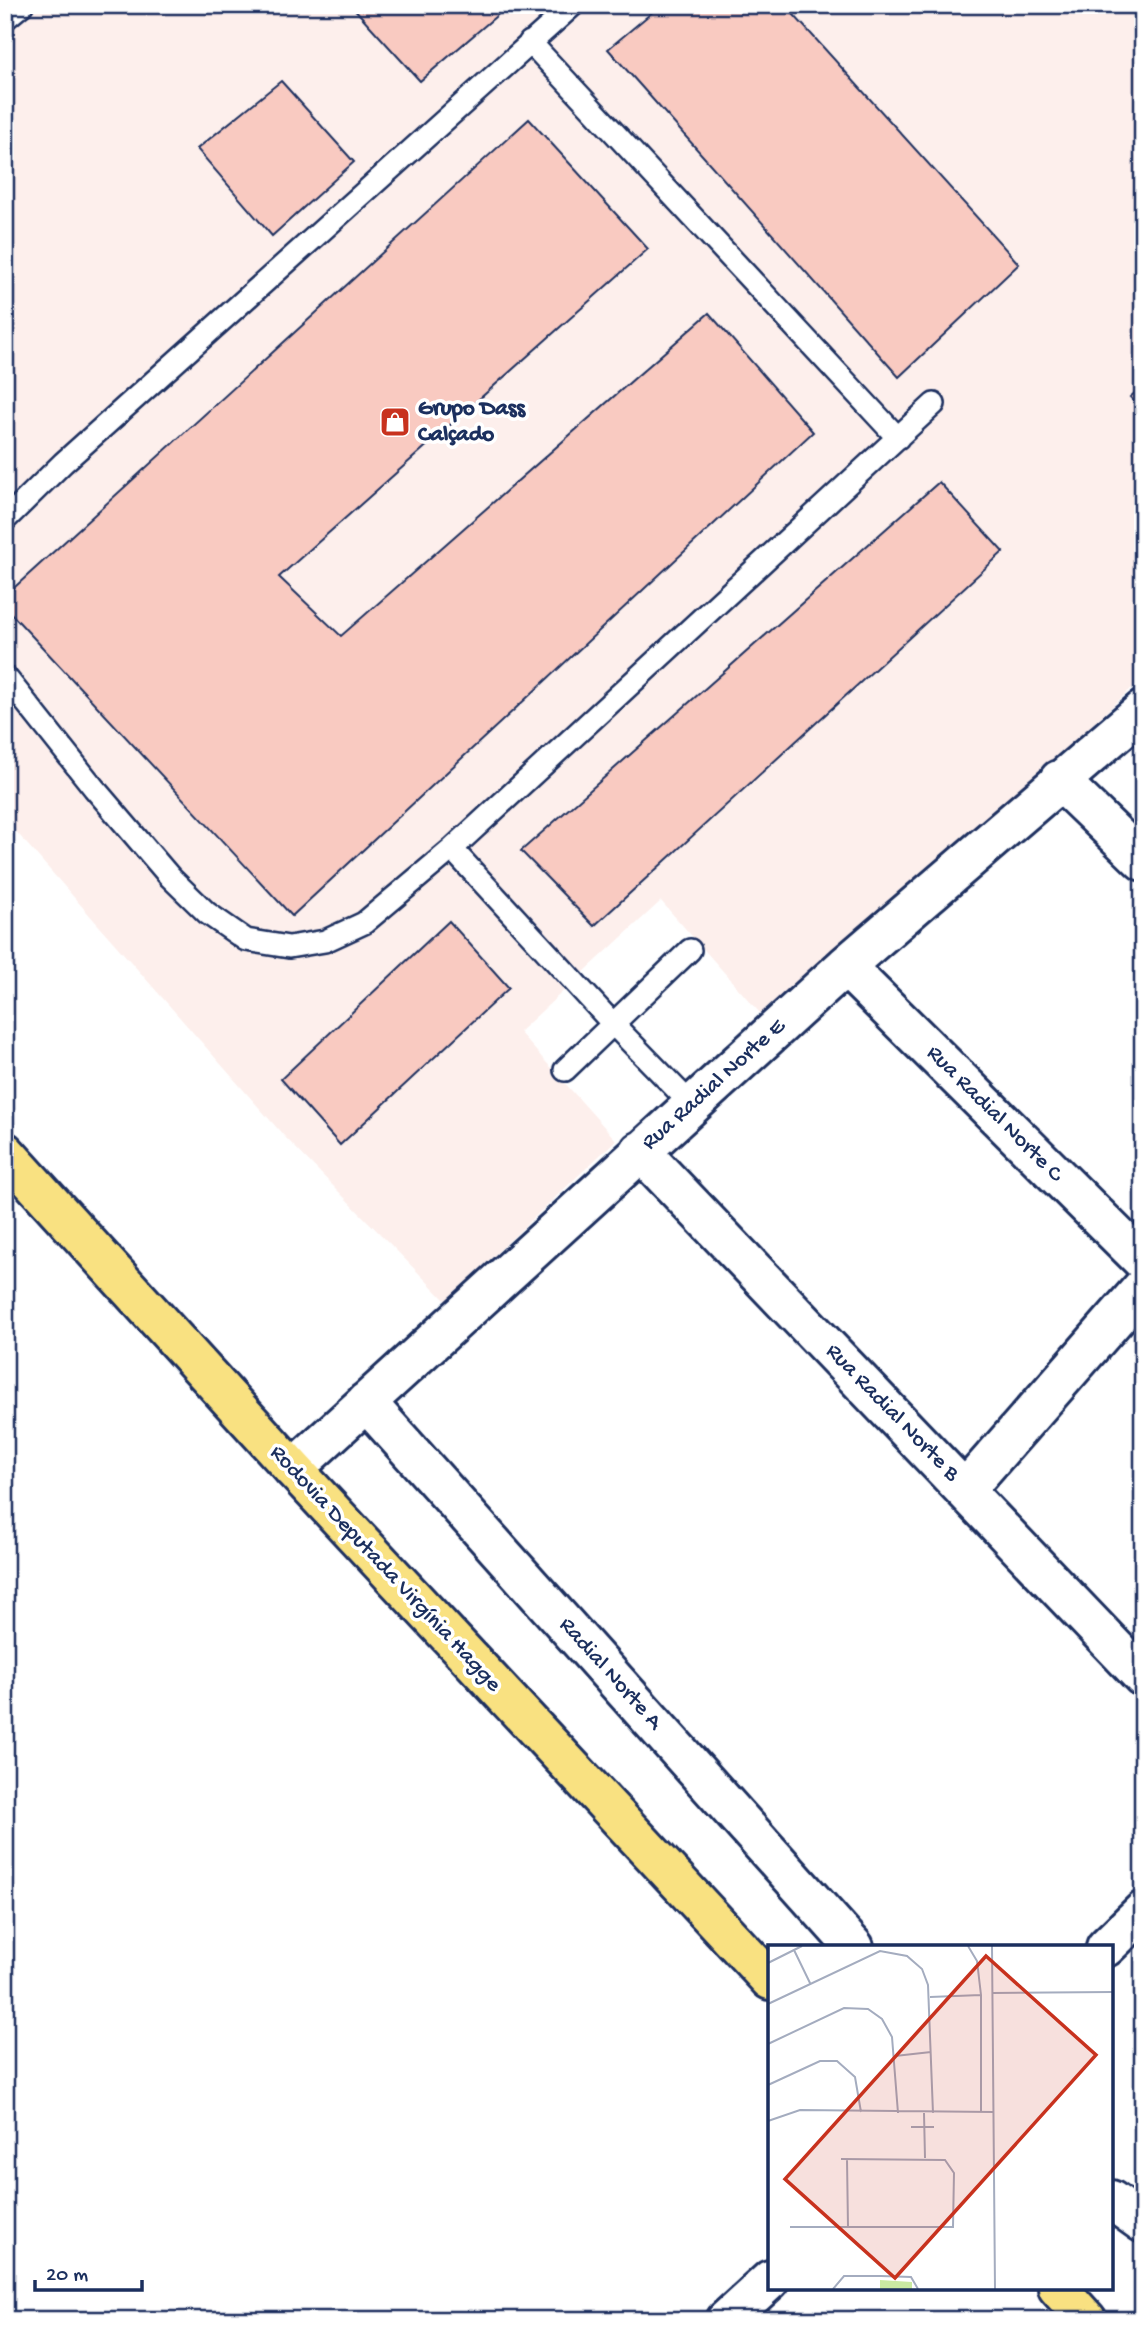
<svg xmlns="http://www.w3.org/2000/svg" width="1148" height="2325" font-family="'Gochi Hand',sans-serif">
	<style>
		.built { fill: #fdefec }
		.building { fill: #f9cac1; stroke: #1b2f5e; stroke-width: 2 }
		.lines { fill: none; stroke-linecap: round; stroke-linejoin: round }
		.lane-casing { stroke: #1b2f5e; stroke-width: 26 }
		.street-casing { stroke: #1b2f5e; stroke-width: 44 }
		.highway-casing { stroke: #1b2f5e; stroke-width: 44 }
		.lane { stroke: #fff; stroke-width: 21 }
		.street { stroke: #fff; stroke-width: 38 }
		.highway { stroke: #f9e181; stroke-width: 38 }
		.labels { text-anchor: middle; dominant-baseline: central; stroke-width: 7; stroke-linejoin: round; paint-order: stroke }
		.poi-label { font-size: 23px; font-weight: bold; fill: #1b2f5e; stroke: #fff; text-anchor: start }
		.street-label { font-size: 23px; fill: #1b2f5e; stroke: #fff }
		.inset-road { fill: none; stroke: #a4acbf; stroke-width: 2 }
		.view { fill: #c8321e; fill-opacity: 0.15; stroke: #c8321e; stroke-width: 3.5 }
		.inset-edge { fill: none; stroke: #1b2f5e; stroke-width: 3.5 }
	</style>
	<rect width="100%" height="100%" fill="#fff"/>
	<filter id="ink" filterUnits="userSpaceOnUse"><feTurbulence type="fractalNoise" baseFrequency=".0143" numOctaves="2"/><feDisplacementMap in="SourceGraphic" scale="14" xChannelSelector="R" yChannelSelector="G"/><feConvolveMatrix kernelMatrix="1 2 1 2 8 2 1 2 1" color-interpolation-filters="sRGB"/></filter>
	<g filter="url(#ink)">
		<path class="built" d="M5,5H1143V678L767,1021L661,901L519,1032L616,1140L446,1301L285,1137L5,819Z"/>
		<path class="building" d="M351,5H509L420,81Z
			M661,5H785L1019,264L899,377L608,49Z
			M281,81L354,162L272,236L197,149Z
			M529,119L648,249L279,577L341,636L709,313L813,432L292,916L5,607V596Z
			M1143,386V410L1130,397Z
			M939,482L1003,552L594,926L521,851Z
			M449,921L509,988L340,1145L281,1079Z"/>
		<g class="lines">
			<g class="lane-casing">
				<path id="lane" d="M5,19L22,5
					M530,42L898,438
					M5,520L63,463L573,5
					M5,676L94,788L170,877L207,913L246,940L289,947L325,941L364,923L452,849L934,404
					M452,849L614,1025L691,1104
					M565,1070L690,950"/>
			</g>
			<g class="street-casing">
				<path id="street" d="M1059,780L1143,861
					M845,966L1143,1261
					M640,1151L1143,1677
					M366,1402L854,1947
					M293,1469L845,966L1143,710
					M965,1490L1143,1287
					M1106,1947L1143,1911
					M1111,2200L1143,2223
					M726,2320L770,2280"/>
			</g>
			<g class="highway-casing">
				<path id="highway" d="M5,1152L293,1469L770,1980
					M1058,2288L1087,2320"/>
			</g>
			<use href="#lane" class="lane"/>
			<use href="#street" class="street"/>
			<use href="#highway" class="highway"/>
		</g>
	</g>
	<defs>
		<g id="shop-square" transform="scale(1.575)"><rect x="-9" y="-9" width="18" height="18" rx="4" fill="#c8321e" stroke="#fff"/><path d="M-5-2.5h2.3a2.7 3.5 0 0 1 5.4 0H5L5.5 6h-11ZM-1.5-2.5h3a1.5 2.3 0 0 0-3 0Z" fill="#fff"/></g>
	</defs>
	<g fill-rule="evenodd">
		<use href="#shop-square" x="395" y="422"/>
	</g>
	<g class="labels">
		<g class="poi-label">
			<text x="418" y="409">Grupo Dass<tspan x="418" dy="26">Calçado</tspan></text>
		</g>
		<g class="street-label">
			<text transform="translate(714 1085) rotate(-42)">Rua Radial Norte E</text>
			<text transform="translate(994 1114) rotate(45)">Rua Radial Norte C</text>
			<text transform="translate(892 1413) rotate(46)">Rua Radial Norte B</text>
			<text transform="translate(385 1569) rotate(47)">Rodovia Deputada Virgínia Hagge</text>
			<text transform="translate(610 1674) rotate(48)">Radial Norte A</text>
		</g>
	</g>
	<g transform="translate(768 1945)">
		<rect width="345" height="345" fill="#fff"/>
		<path d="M112,335L144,337V344H112Z" fill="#caeaa2"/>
		<path class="inset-road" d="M200,1L209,16L213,50V167M224,1L227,344M26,5L42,38M0,18L34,1M224,48L345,47M162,52L213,50M0,59L112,6L139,11L154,24L160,40L165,168M0,99L76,63L100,64L114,74L124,92L130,168M127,111L163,107M0,140L52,116H69L87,132L93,167M156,168L157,213M0,176L32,165L226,167M143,182H166M79,214L80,283M22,282H185L186,228L177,215L73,214M65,344L76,331H113L143,332L150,344"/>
		<path class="view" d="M218,11L328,110L127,333L17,234Z"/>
		<rect width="345" height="345" class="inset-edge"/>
	</g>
	<rect width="1148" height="2325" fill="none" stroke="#fff" stroke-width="28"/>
	<rect x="14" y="14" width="1120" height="2297" fill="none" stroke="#1b2f5e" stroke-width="2.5" filter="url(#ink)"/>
	<path d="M35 2280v10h107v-10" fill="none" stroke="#1b2f5e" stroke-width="3.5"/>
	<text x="46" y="2280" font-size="21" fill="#1b2f5e" stroke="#ffffff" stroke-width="5" paint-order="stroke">20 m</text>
</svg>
